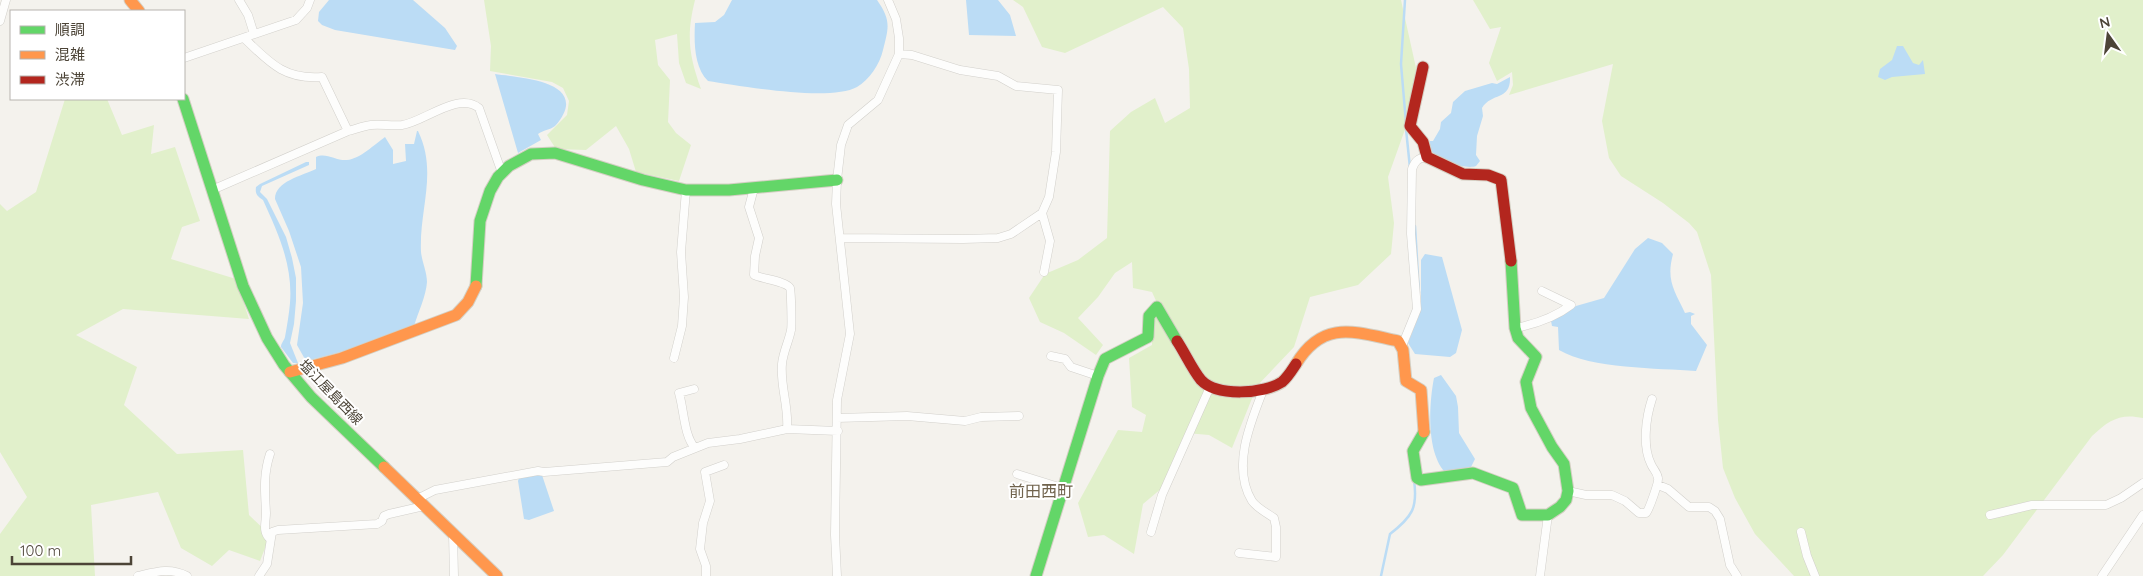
<svg xmlns="http://www.w3.org/2000/svg" width="2143" height="576" font-family="Quicksand,'Noto Sans JP',sans-serif">
	<style>
		.green { fill: #e1f0cb }
		.water { fill: #bbdcf5 }
		.lines { fill: none; stroke-linecap: round; stroke-linejoin: round }
		.stream { stroke: #bbdcf5; stroke-width: 2.5 }
		.street-casing { stroke: #d2d0cb; stroke-width: 9 }
		.fast-casing { stroke: #d4cfc3; stroke-width: 13 }
		.slow-casing { stroke: #d4cfc3; stroke-width: 13 }
		.jam-casing { stroke: #d4cfc3; stroke-width: 13 }
		.street { stroke: #fdfdfc; stroke-width: 8 }
		.fast { stroke: #63d668; stroke-width: 11 }
		.slow { stroke: #ff974d; stroke-width: 11 }
		.jam { stroke: #b3261e; stroke-width: 11 }
		.labels { text-anchor: middle; dominant-baseline: central; stroke-width: 4; stroke-linejoin: round; paint-order: stroke }
		.street-label { font-size: 14px; fill: #4c4437; stroke: #fff }
		.quarter-label { font-size: 16px; fill: #70634d; stroke: #fff }
	</style>
	<rect width="100%" height="100%" fill="#f4f2ed"/>
	<path class="green" d="M484,0H695C686,36 689,55 701,89L686,83L679,63L677,34L655,40L658,65L670,80L668,122L676,133L691,145L679,181L636,172L629,149L616,126L586,150L556,149L547,135L567,115L569,101L563,88L552,82L490,71L491,46Z
		M1013,0H1401L1416,68L1408,121L1388,177L1394,223L1391,254L1358,285L1310,297L1294,347L1257,386L1232,448L1209,435L1186,433L1162,488L1143,504L1134,554L1104,535L1088,537L1078,503L1118,430L1142,432L1146,415L1132,407L1129,358L1152,345V320L1157,303L1152,292L1133,288L1132,262L1115,273L1098,297L1078,318L1103,345L1096,355L1064,333L1040,322L1029,298L1045,274L1078,260L1107,238L1110,131L1131,112L1155,98L1165,123L1190,108L1189,69L1183,28L1163,7L1065,53L1042,47L1023,7Z
		M1473,0H2143V418C2120,413 2109,420 2092,436L2003,555L1983,576H1794L1755,534L1735,498L1723,468L1718,420L1711,275L1697,232L1689,223L1663,203L1621,176L1609,158L1602,121L1613,64L1509,95L1513,85L1512,72L1497,81L1489,63L1501,27L1490,29Z
		M65,99H107L122,135L154,125L151,154L175,147L200,221L182,227L171,259L236,279L249,319L123,309L76,335L137,367L124,405L177,454L243,450L249,515L270,535L260,561L229,550L212,566L181,548L158,492L91,505L95,576H0V534L27,497L0,452V204L7,211L36,192Z"/>
	<path class="water" d="M329,0H413L445,28L457,46L455,50L335,30L322,25L318,21L319,12Z
		M732,0H877C891,20 889,27 883,50C880,64 869,80 857,87C830,102 740,86 708,81C694,67 694,42 695,23L715,22L724,15Z
		M966,0H998L1010,15L1016,36L969,35Z
		M1897,46H1903L1913,63L1919,65L1923,60L1925,74L1892,77L1885,80L1878,77L1880,69L1892,60Z
		M495,74C514,77 569,79 566,106C565,113 560,121 555,126C550,130 543,130 538,134L541,140L518,153Z
		M1510,77C1511,101 1492,92 1482,108L1483,116L1477,136L1476,155L1480,161L1476,166C1466,170 1436,160 1431,150C1430,148 1430,143 1430,141H1433L1440,129L1441,122L1451,113L1453,102L1465,91L1492,83L1497,84Z
		M417,131H418C438,172 419,209 421,252C422,262 427,272 427,282C426,296 418,313 414,326L344,351L306,361L297,345L303,303L301,267L289,231L275,199C275,181 302,176 316,169V157C326,152 336,161 347,160C360,159 375,144 385,137L393,150V164L406,161L405,144H414Z
		M306,162H309V165L262,186L260,192L267,199L286,237L292,258L296,278V301L294,324L290,343L298,363H293L281,347C281,343 284,341 285,337C287,326 289,314 290,303C293,265 278,233 263,200C257,196 255,194 256,187L260,184Z
		M1648,238L1662,243L1673,254C1666,280 1674,290 1685,313L1690,312L1695,314L1691,316V324L1707,345L1696,371C1658,368 1591,369 1559,350L1558,327L1552,326L1551,321L1576,306L1604,298L1635,249Z
		M1425,254L1442,257L1462,330L1456,353L1450,357L1415,354L1408,343L1421,309V260Z
		M1441,375L1456,396L1458,407L1459,433L1475,459L1471,467L1445,472C1426,452 1429,403 1434,378Z
		M538,473L542,475L554,511L529,520L524,519L518,481L519,478Z"/>
	<g class="lines">
		<path class="stream" d="M1405,0L1401,64L1406,123
			M1406,129L1410,168
			M1415,226L1419,293
			M1381,576L1390,534C1412,517 1418,508 1414,480"/>
		<g class="street-casing">
			<path id="street" d="M239,0L248,15L254,34
				M0,21L6,0
				M244,38C269,62 284,80 322,77L348,131
				M899,54L912,55L960,70L998,76L1016,86L1058,90L1056,152L1049,197L1042,213L1050,241L1044,272
				M184,58L296,20L307,8L310,0
				M754,188L749,207L759,238L755,256L754,275C762,279 786,281 790,288C791,290 792,326 791,330C789,341 783,352 782,364C780,386 789,407 787,429
				M212,190L348,131C356,129 363,126 371,125C381,124 392,126 402,125C424,122 458,91 479,108L502,173
				M840,238L963,239L998,238L1011,234L1042,213
				M1515,328C1536,324 1554,318 1571,305L1542,291
				M1402,346L1417,309L1411,234L1412,169C1415,161 1418,158 1427,157
				M1051,356L1065,359L1071,367L1098,376
				M674,358L682,326L684,297L681,252L686,190
				M694,389L679,393C684,410 684,436 695,448
				M837,418L907,416L965,421L981,417L1019,416
				M270,454C263,475 265,492 266,513C266,523 262,531 270,539
				M1017,474L1062,488
				M1658,485L1668,489L1689,507H1709L1715,511L1720,519L1730,565L1737,576
				M1568,491L1586,495H1612L1625,501L1639,513H1646C1649,510 1659,482 1658,478C1657,472 1653,469 1651,464C1642,446 1646,417 1652,399
				M417,499L435,490L538,471L544,472L667,462L673,457L708,443L740,439L787,429L838,431
				M1990,515L2032,505H2106L2121,498L2143,483
				M1151,532L1162,495L1210,387
				M1801,532L1807,556L1815,576
				M453,534L454,576
				M1239,553L1276,557V527L1274,518C1267,513 1257,508 1252,501C1231,467 1251,421 1264,388
				M138,576C155,572 170,567 187,576
				M259,576L267,564L272,532L278,530L377,524L382,521L384,516L389,514L424,506
				M706,576V566L700,549L703,523L710,501L705,472L724,465
				M837,576L835,535L837,400L850,334L836,204L837,180L841,145L848,125L878,100L899,54V38L896,19L888,0
				M1540,576L1548,515
				M2102,576L2143,515"/>
		</g>
		<g class="fast-casing">
			<path id="fast" d="M183,99L243,286L267,338L284,365L311,397L384,467
				M476,286L480,221L490,191L498,177L509,166L531,154L555,153L643,180L686,190H729L837,180
				M1424,432L1413,451L1417,478L1421,480L1473,473L1513,488L1522,515H1548L1560,507L1566,500L1568,491L1564,464L1552,447L1531,408L1526,382L1536,357L1518,338L1515,328L1511,261
				M1036,576L1098,376L1105,359L1148,337L1149,316L1157,307L1177,341"/>
		</g>
		<g class="slow-casing">
			<path id="slow" d="M130,0L139,11
				M1296,364C1323,319 1355,332 1398,341L1403,350L1406,381L1421,390L1424,432
				M290,372L342,358L456,315L468,302L476,286
				M384,467L497,576"/>
		</g>
		<g class="jam-casing">
			<path id="jam" d="M1423,67L1410,126L1423,142L1427,157L1463,174L1488,175L1501,180L1511,261
				M1177,341C1185,353 1192,369 1201,380C1217,397 1264,394 1282,382C1288,377 1292,370 1296,364"/>
		</g>
		<use href="#street" class="street"/>
		<use href="#fast" class="fast"/>
		<use href="#slow" class="slow"/>
		<use href="#jam" class="jam"/>
	</g>
	<g class="labels">
		<g class="street-label">
			<text transform="translate(331 392) rotate(46)">塩江屋島西線</text>
		</g>
		<g class="quarter-label">
			<text x="1041" y="491">前田西町</text>
		</g>
	</g>
	<rect x="10" y="10" width="175" height="90" fill="#ffffff" stroke="#b7b4af"/>
	<rect x="20" y="26" width="25" height="8" fill="#63d668" stroke="#b7b4af"/>
	<text x="55" y="35" font-size="15" fill="#4c4437">順調</text>
	<rect x="20" y="51" width="25" height="8" fill="#ff974d" stroke="#b7b4af"/>
	<text x="55" y="60" font-size="15" fill="#4c4437">混雑</text>
	<rect x="20" y="76" width="25" height="8" fill="#b3261e" stroke="#b7b4af"/>
	<text x="55" y="85" font-size="15" fill="#4c4437">渋滞</text>
	<g transform="translate(2108 35) rotate(346)" stroke="#ffffff" stroke-width="4" paint-order="stroke">
	<path d="M0-4L9 19L0 12L-9 19Z" fill="#4c4437"/>
	<text y="-8" font-size="14" font-weight="bold" text-anchor="middle" fill="#4c4437">N</text>
	</g>
	<path d="M12 556v8h119v-8" fill="none" stroke="#4c4437" stroke-width="2.5"/>
	<text x="20" y="556" font-size="15" fill="#4c4437" stroke="#ffffff" stroke-width="4" paint-order="stroke">100 m</text>
</svg>
